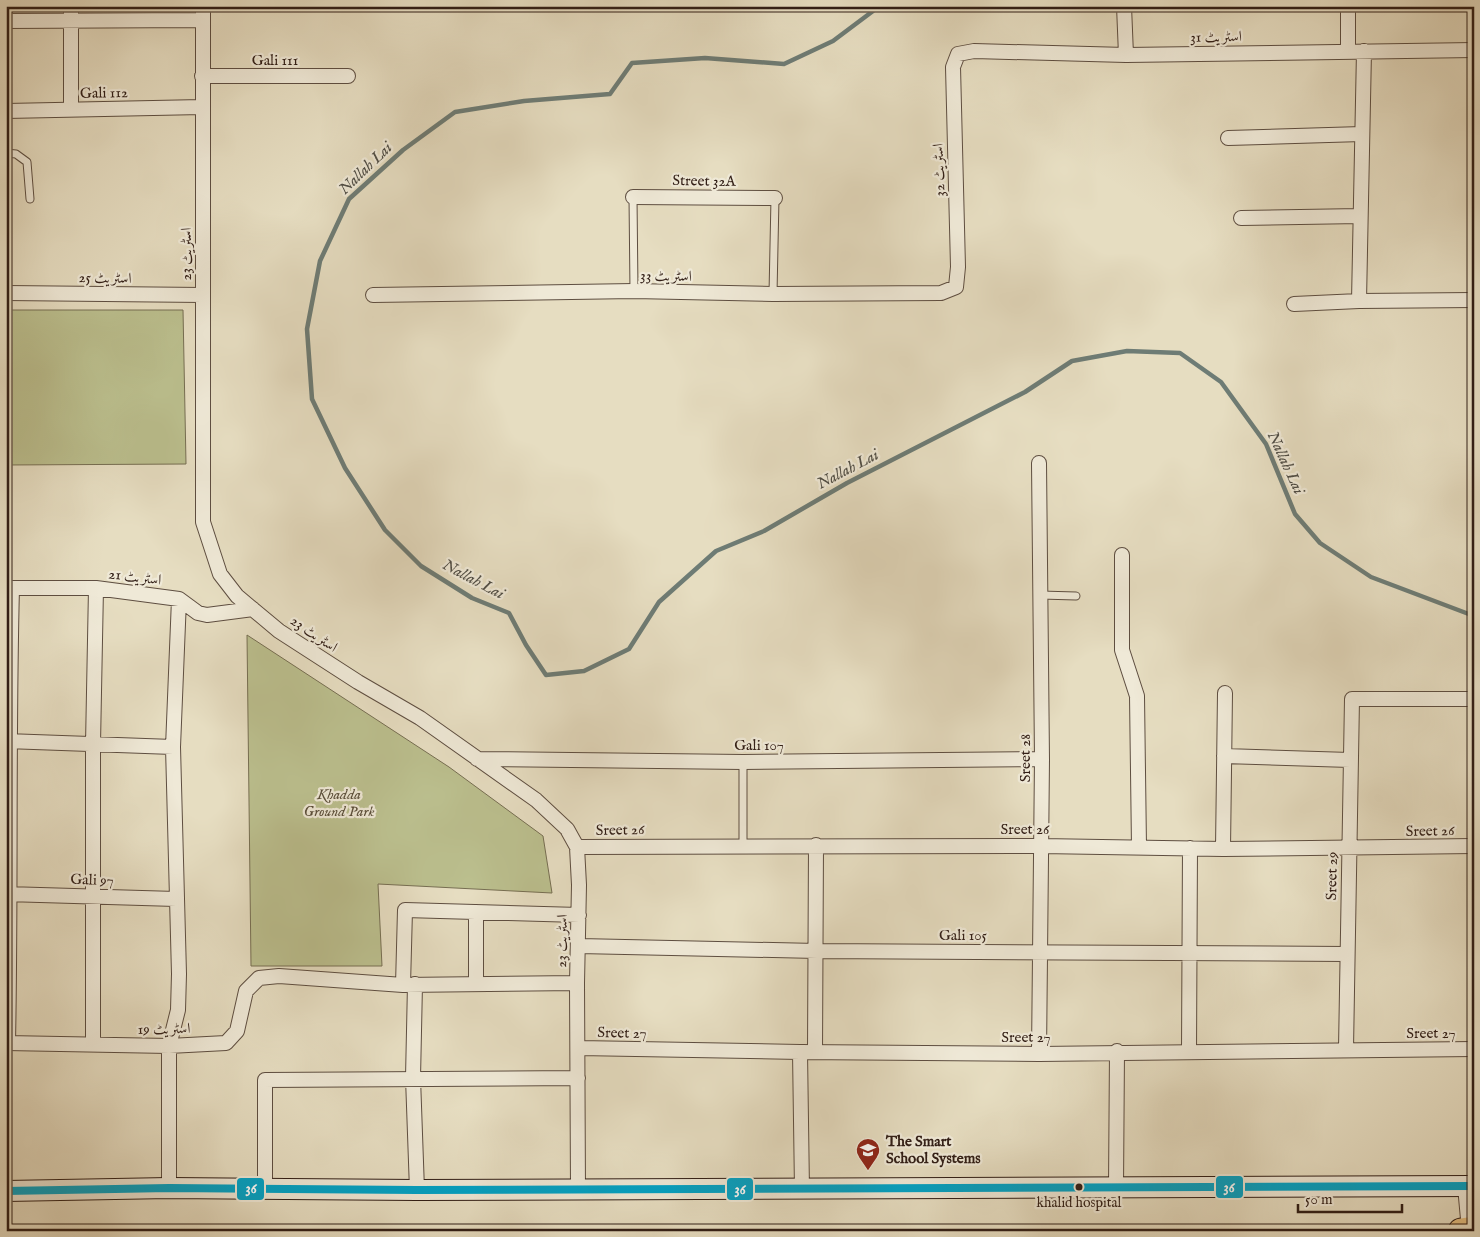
<svg xmlns="http://www.w3.org/2000/svg" width="1480" height="1237" font-family="'IM FELL English',Amiri,serif">
	<style>
		.green { fill: #bbbf8e; stroke: #766e52 }
		.lines { fill: none; stroke-linecap: round; stroke-linejoin: round }
		.stream { stroke: #6e7c75; stroke-width: 4.5 }
		.lane-casing { stroke: #5e4e41; stroke-width: 9 }
		.street-casing { stroke: #5e4e41; stroke-width: 16 }
		.secondary-casing { stroke: #311e16; stroke-width: 22 }
		.highway-casing { stroke: #311e16; stroke-width: 27 }
		.lane { stroke: #efe9d7; stroke-width: 7 }
		.street { stroke: #efe9d7; stroke-width: 14 }
		.secondary { stroke: #efe9d7; stroke-width: 20 }
		.highway { stroke: #e3be80; stroke-width: 25 }
		.bus-1-casing { stroke: #efe9d7; stroke-width: 11 }
		.bus-1 { stroke: #02a2c5; stroke-width: 8 }
		.bus-dot { fill: #311e16; stroke: #efe9d7; stroke-width: 2 }
		.labels { text-anchor: middle; dominant-baseline: central; stroke-width: 4.5; stroke-linejoin: round; paint-order: stroke }
		.bus-label { font-size: 14px; fill: #311e16; stroke: #efe9d7 }
		.street-label { font-size: 15px; fill: #311e16; stroke: #efe9d7 }
		.park-label { font-size: 15px; font-style: italic; fill: #5a4e3a; stroke: #efe9d7 }
		.poi-label { font-size: 15px; font-weight: bold; fill: #311e16; stroke: #efe9d7; text-anchor: start }
		.water-label { font-size: 16px; font-style: italic; fill: #4f4d45; stroke: #efe9d7 }
		.line-badge { stroke: #efe9d7; stroke-width: 2 }
		.badge-label { font-size: 14px; text-anchor: middle; font-weight: bold; fill: #fff }
	</style>
	<rect width="100%" height="100%" fill="#e6ddc1"/>
	<filter id="stains"><feTurbulence type="fractalNoise" baseFrequency=".004" numOctaves="4"/><feColorMatrix values="0 0 0 0 .2 0 0 0 0 .09 0 0 0 0 .02 0 0 0 .5 -.17"/></filter>
	<radialGradient id="worn" r=".72"><stop offset=".6" stop-color="#630" stop-opacity="0"/><stop offset="1" stop-color="#630" stop-opacity=".3"/></radialGradient>
	<path class="green" d="M6,310H183L186,464L6,465Z
		M247,635L449,767L543,836L552,893L378,884L382,966H251Z"/>
	<g class="lines">
		<path class="stream" d="M873,6V11L833,41L784,64L705,58L632,63L610,94L524,101L455,112L403,150L349,199L320,261L307,329L312,399L345,468L385,530L421,566L472,598L509,613L526,645L546,675L584,671L629,649L659,602L716,551L764,531L847,483L1025,392L1072,361L1127,351L1180,353L1221,382L1266,444L1295,514L1320,543L1371,577L1474,616"/>
		<g class="lane-casing">
			<path id="lane" d="M6,153L16,154L27,162L30,199
				M633,197L634,291
				M773,294L775,198
				M1040,595L1076,596
				M743,845V762"/>
		</g>
		<g class="street-casing">
			<path id="street" d="M71,6V110
				M203,6V522L220,574L237,596L279,631L358,682L420,718L536,800L567,829L577,847L579,885L577,983L578,1189
				M1124,6L1126,55
				M1348,6V52
				M6,21L202,20
				M202,76H348
				M6,111L202,107
				M1228,138L1362,134
				M633,197L775,198
				M1241,218L1360,216
				M6,293L203,295
				M373,295L634,291L773,294L941,293L956,287L958,267L953,67L958,54L974,51L1126,55L1474,50
				M1359,301L1474,300
				M1294,304L1359,301L1364,51
				M1122,555V650L1137,696L1139,847
				M6,588H96L179,599L198,613L207,615L253,609
				M6,741L173,747
				M1224,756L1350,760
				M477,759L743,762L1042,759
				M577,847L1041,846L1223,849L1474,846
				M1223,849L1225,693
				M6,894L176,899
				M579,946L817,951L1347,954
				M415,984L413,1078L417,1190
				M476,984V912
				M403,985L405,910L579,915
				M6,1043L169,1046L226,1043L237,1031L246,991L259,978L279,976L403,985L577,983
				M8,1043C11,892 8,740 12,588
				M93,1045V744L96,588
				M579,1048L800,1052L1039,1054L1474,1049
				M1346,1049L1352,699H1474
				M815,1051L816,845
				M800,1052L802,1190
				M1189,1052L1190,848
				M1039,1054L1042,759L1039,463
				M1465,1186L1469,1230
				M1116,1187L1117,1051
				M169,1188V1046L178,1010L179,974L173,747L179,599
				M265,1190V1080L578,1078"/>
		</g>
		<g class="secondary-casing">
			<path id="secondary" d="M6,1191L169,1188L417,1190L1474,1186"/>
		</g>
		<g class="highway-casing">
			<path id="highway" d="M1461,1231L1474,1229"/>
		</g>
		<use href="#lane" class="lane"/>
		<use href="#street" class="street"/>
		<use href="#secondary" class="secondary"/>
		<use href="#highway" class="highway"/>
		<g class="bus-1-casing">
			<path id="bus-1" d="M6,1191L169,1188L417,1190L1474,1186"/>
		</g>
		<use href="#bus-1" class="bus-1"/>
	</g>
	<defs>
		<g id="school-pin" transform="scale(1.25)"><path d="M0 17L-7.5 6A9.5 9.5 0 1 1 7.5 6Z" fill="#8f2418" stroke="#efe9d7"/><path d="M0-5L7-2L0 1L-7-2ZM-4 1L0 2.5L4 1V4Q0 6-4 4Z" fill="#fff"/></g>
	</defs>
	<g fill-rule="evenodd">
		<use href="#school-pin" x="868" y="1150"/>
	</g>
	<circle class="bus-dot" cx="1079" cy="1187" r="4.5"/>
	<g class="labels">
		<g class="bus-label">
			<text x="1079" y="1203">khalid hospital</text>
		</g>
		<g class="street-label">
			<text transform="translate(1216 37) rotate(-1)">اسٹریٹ 31</text>
			<text x="275" y="60">Gali 111</text>
			<text transform="translate(104 93) rotate(-1)">Gali 112</text>
			<text transform="translate(939 170) rotate(-92)">اسٹریٹ 32</text>
			<text transform="translate(704 181) rotate(1)">Street 32A</text>
			<text transform="translate(186 254) rotate(-90)">اسٹریٹ 23</text>
			<text transform="translate(666 276) rotate(1)">اسٹریٹ 33</text>
			<text transform="translate(105 278) rotate(1)">اسٹریٹ 25</text>
			<text transform="translate(135 577) rotate(7)">اسٹریٹ 21</text>
			<text transform="translate(314 634) rotate(34)">اسٹریٹ 23</text>
			<text x="759" y="745">Gali 107</text>
			<text transform="translate(1025 758) rotate(-90)">Sreet 28</text>
			<text x="1025" y="829">Sreet 26</text>
			<text transform="translate(620 830) rotate(-1)">Sreet 26</text>
			<text transform="translate(1430 831) rotate(-1)">Sreet 26</text>
			<text transform="translate(1332 876) rotate(-89)">Sreet 29</text>
			<text transform="translate(92 880) rotate(2)">Gali 97</text>
			<text x="963" y="935">Gali 105</text>
			<text transform="translate(562 941) rotate(-89)">اسٹریٹ 23</text>
			<text transform="translate(164 1029) rotate(-1)">اسٹریٹ 19</text>
			<text transform="translate(622 1033) rotate(1)">Sreet 27</text>
			<text x="1431" y="1033">Sreet 27</text>
			<text x="1026" y="1037">Sreet 27</text>
		</g>
		<g class="park-label">
			<text x="339" y="794">Khadda<tspan x="339" dy="17">Ground Park</tspan></text>
		</g>
		<g class="poi-label">
			<text x="886" y="1141">The Smart<tspan x="886" dy="17">School Systems</tspan></text>
		</g>
		<g class="water-label">
			<text transform="translate(366 169) rotate(-44)">Nallah Lai</text>
			<text transform="translate(1285 463) rotate(65)">Nallah Lai</text>
			<text transform="translate(848 470) rotate(-28)">Nallah Lai</text>
			<text transform="translate(473 580) rotate(28)">Nallah Lai</text>
		</g>
	</g>
	<g class="line-badge">
		<rect x="1215" y="1175" width="29" height="24" rx="5" fill="#02a2c5"/>
		<rect x="236" y="1177" width="29" height="24" rx="5" fill="#02a2c5"/>
		<rect x="726" y="1177" width="28" height="24" rx="5" fill="#02a2c5"/>
	</g>
	<g class="badge-label">
		<text x="1229" y="1192">36</text>
		<text x="251" y="1193">36</text>
		<text x="740" y="1194">36</text>
	</g>
	<rect width="1480" height="1237" fill="none" stroke="#e6ddc1" stroke-width="25"/>
	<rect x="8" y="8" width="1465" height="1222" fill="none" stroke="#311e16" stroke-width="2.5"/>
	<rect x="12" y="12" width="1455" height="1212" fill="none" stroke="#311e16"/>
	<path d="M1298 1204v8h104v-8" fill="none" stroke="#311e16" stroke-width="2.5"/>
	<text x="1305" y="1204" font-size="15" fill="#311e16" stroke="#efe9d7" stroke-width="4" paint-order="stroke">50 m</text>
	<rect width="100%" height="100%" filter="url(#stains)"/>
	<rect width="100%" height="100%" fill="url(#worn)"/>
</svg>
